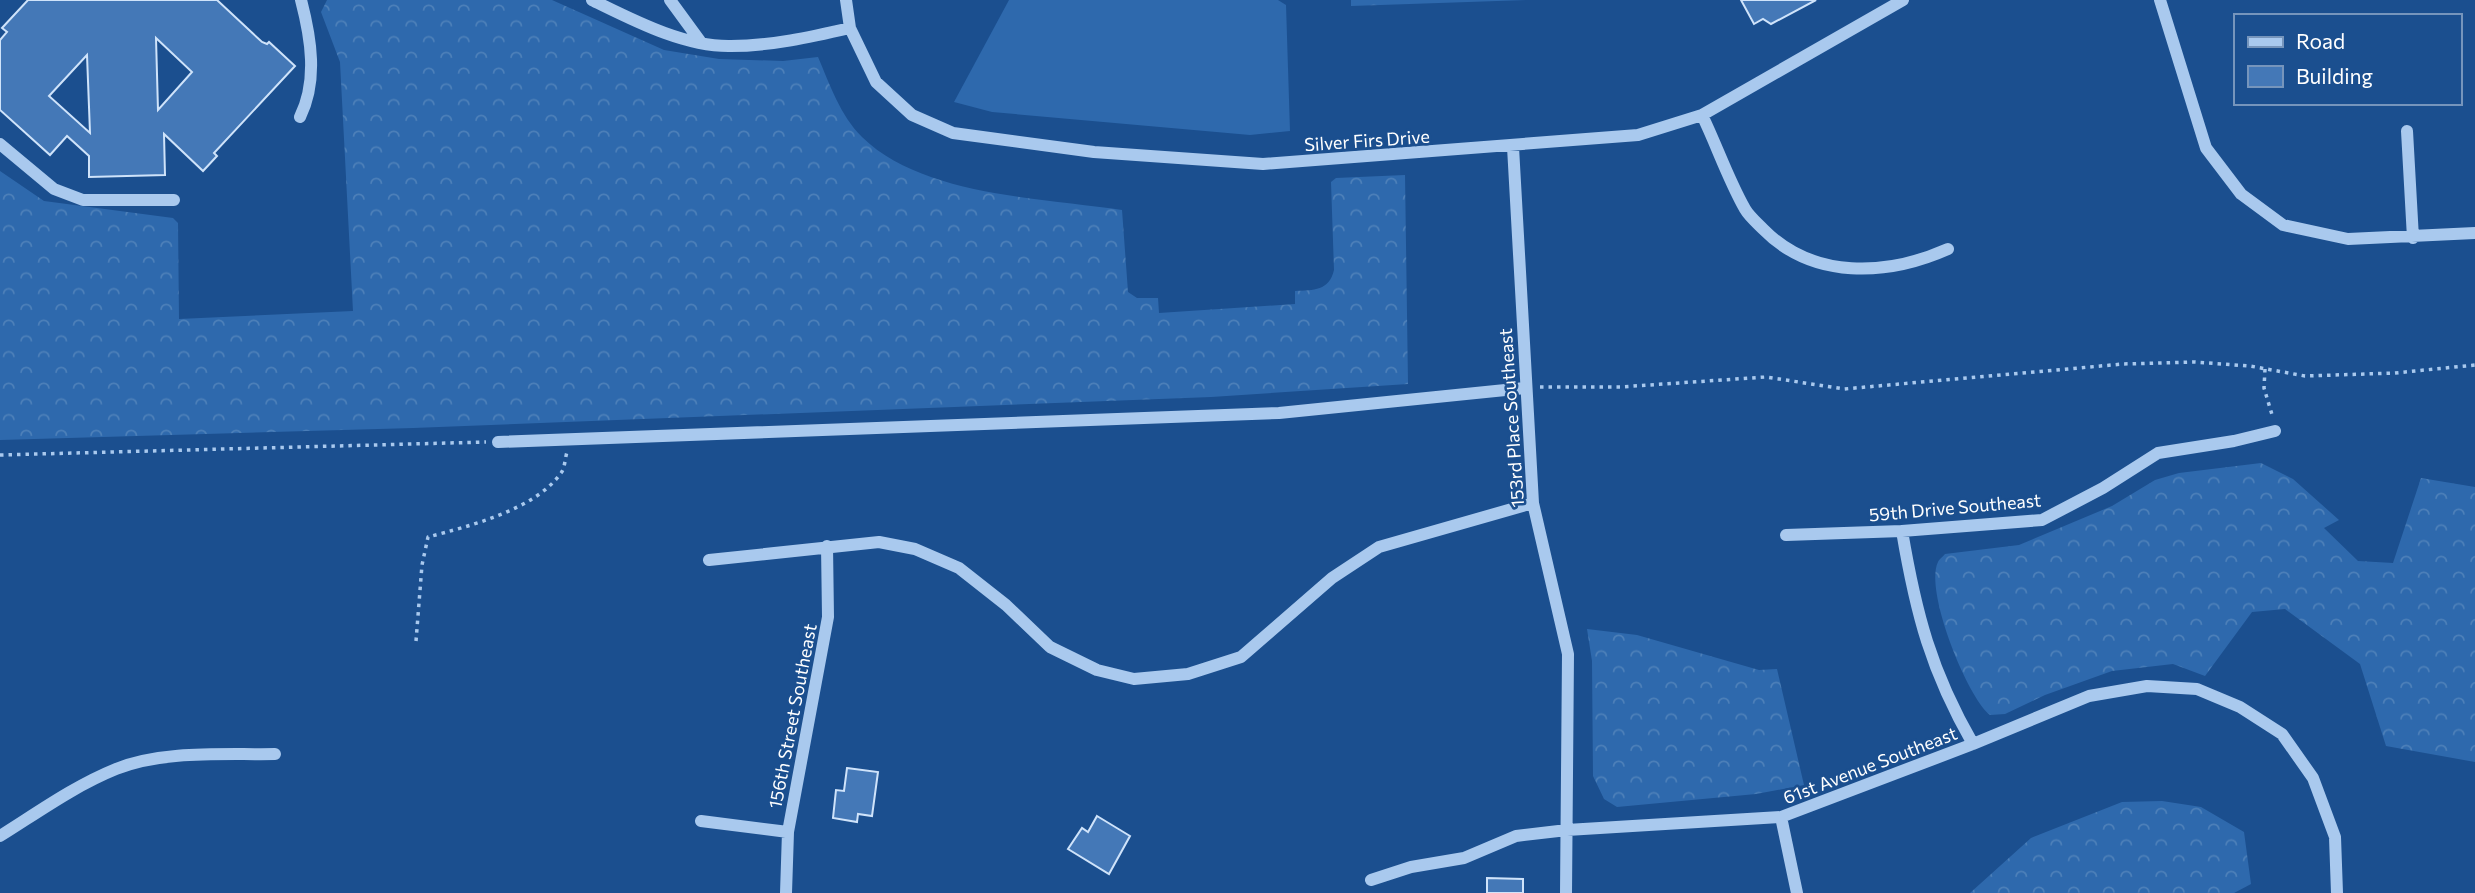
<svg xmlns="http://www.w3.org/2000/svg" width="2475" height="893" font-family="Commissioner,sans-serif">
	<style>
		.forest { fill: url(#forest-crowns) }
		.garden { fill: #2e69ad }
		.building { fill: #4478b7; stroke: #cfe3fa; stroke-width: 2; fill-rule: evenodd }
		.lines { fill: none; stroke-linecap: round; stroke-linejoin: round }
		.path { stroke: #a9c9ee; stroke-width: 3.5; stroke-dasharray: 3.5 5; stroke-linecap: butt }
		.minor { stroke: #a9c9ee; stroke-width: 12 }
		.labels { text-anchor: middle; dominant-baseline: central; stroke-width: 5; stroke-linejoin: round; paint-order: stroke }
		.street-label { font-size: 18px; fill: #fff; stroke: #1b4f8f }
	</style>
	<defs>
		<pattern id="forest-crowns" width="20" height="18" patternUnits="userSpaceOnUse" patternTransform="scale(1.75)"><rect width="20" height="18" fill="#2e69ad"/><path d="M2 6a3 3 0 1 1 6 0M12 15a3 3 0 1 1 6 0" fill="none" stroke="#4d80b9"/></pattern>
	</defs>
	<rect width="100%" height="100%" fill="#1b4f8f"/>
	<path class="forest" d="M327,0H552L664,50L719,59L783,61L818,57C830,85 840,115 862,137C922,196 1042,198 1122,210L1128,292L1137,298H1158L1159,313L1295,304V291C1314,290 1329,291 1334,270L1331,182L1336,178L1405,175L1408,384L1211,397L413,428L0,440V171L44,201L173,218L178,223L179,319L353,311L340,62L321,12Z
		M1351,0H1526L1351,6Z
		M2261,463L2293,479L2339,520L2324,528L2358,561L2393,563L2421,478L2475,487V762L2386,746L2360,664L2285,609L2252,612L2205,676L2173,664L2112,671L2045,695L2005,714L1990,715C1967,697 1924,590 1938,562C1939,559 1943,557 1945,554L2019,545L2112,506L2155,480L2179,473Z
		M1587,629L1637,635L1759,670L1777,669L1804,785L1756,794L1617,807L1604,799L1593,776L1592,661Z
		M2162,801L2201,807L2244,832L2251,884L2234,893H1970L2031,838L2122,802Z"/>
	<path class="garden" d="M1009,0H1278L1286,5L1290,131L1250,135L992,112L954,102Z"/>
	<path class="building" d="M28,0H217L262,42L267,44L269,42L295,66L214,153L217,156L203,171L164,134L165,175L89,177V156L67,136L50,155L0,110V40L7,32L2,28ZM156,38L192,72L158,110ZM87,55L90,133L49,96Z
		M1741,0H1816L1771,24L1763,19L1754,24Z
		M847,768L878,772L872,816L858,814L857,822L833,818L836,790L844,791Z
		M1097,816L1130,836L1109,874L1068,849L1082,828L1088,832Z
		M1487,878L1523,879V893H1487Z"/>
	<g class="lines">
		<path class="path" d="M2265,369L2264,388L2273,418
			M1540,387H1620L1766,377L1844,389L2123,364L2194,362L2250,366L2305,376L2395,373L2475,365
			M0,455L486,442
			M416,641L422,565L428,537C469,526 535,510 561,473C565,468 565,458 567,452"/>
		<path class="minor" d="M592,0C633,20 684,47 731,46C771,46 811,37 850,28
			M670,0L700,41
			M846,0L850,28L876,82L912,115L953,133L1094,152L1263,164L1638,135L1702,115L1903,0
			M2160,0L2206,148L2241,194L2283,225L2348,239L2475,233
			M1702,115C1717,146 1728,179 1745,209C1749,216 1757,223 1763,229C1813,280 1887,276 1948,249
			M300,117C318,81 311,38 301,0
			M2407,131L2413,238
			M0,144L54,189L83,200H174
			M1513,147L1533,503L1568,654L1566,893
			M498,442L1279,413L1525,388
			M1902,531C1916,614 1931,671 1973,744
			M1786,535L1902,531L2042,520L2103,488L2158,453L2234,441L2275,431
			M709,560L879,542L915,549L959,568L1006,605L1050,647L1097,670L1134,679L1188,674L1241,657L1332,578L1379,547L1533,503
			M1781,817L1797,893
			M701,821L788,832
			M0,836C37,813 74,786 116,769C164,750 224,755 275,754
			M1371,880L1411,867L1464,858L1516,836L1567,830L1781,817L1973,744L2089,696L2147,686L2197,689L2240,707L2282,734L2313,778L2335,837L2337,893
			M786,893L788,832L828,617L827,546"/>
	</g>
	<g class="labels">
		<g class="street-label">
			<text transform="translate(1367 140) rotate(-4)">Silver Firs Drive</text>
			<text transform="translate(1511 418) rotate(-94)">153rd Place Southeast</text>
			<text transform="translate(1955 507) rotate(-5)">59th Drive Southeast</text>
			<text transform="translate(792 716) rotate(-79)">156th Street Southeast</text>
			<text transform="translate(1870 765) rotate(-21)">61st Avenue Southeast</text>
		</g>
	</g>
	<rect x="2234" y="14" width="228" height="91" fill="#1b4f8f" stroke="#7695bc" stroke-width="2"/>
	<rect x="2248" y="37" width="35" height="10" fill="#a9c9ee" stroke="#7695bc" stroke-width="2"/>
	<text x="2296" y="49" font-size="21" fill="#ffffff">Road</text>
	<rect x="2248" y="66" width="35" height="21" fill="#4478b7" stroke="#7695bc" stroke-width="2"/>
	<text x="2296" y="84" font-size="21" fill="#ffffff">Building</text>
</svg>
